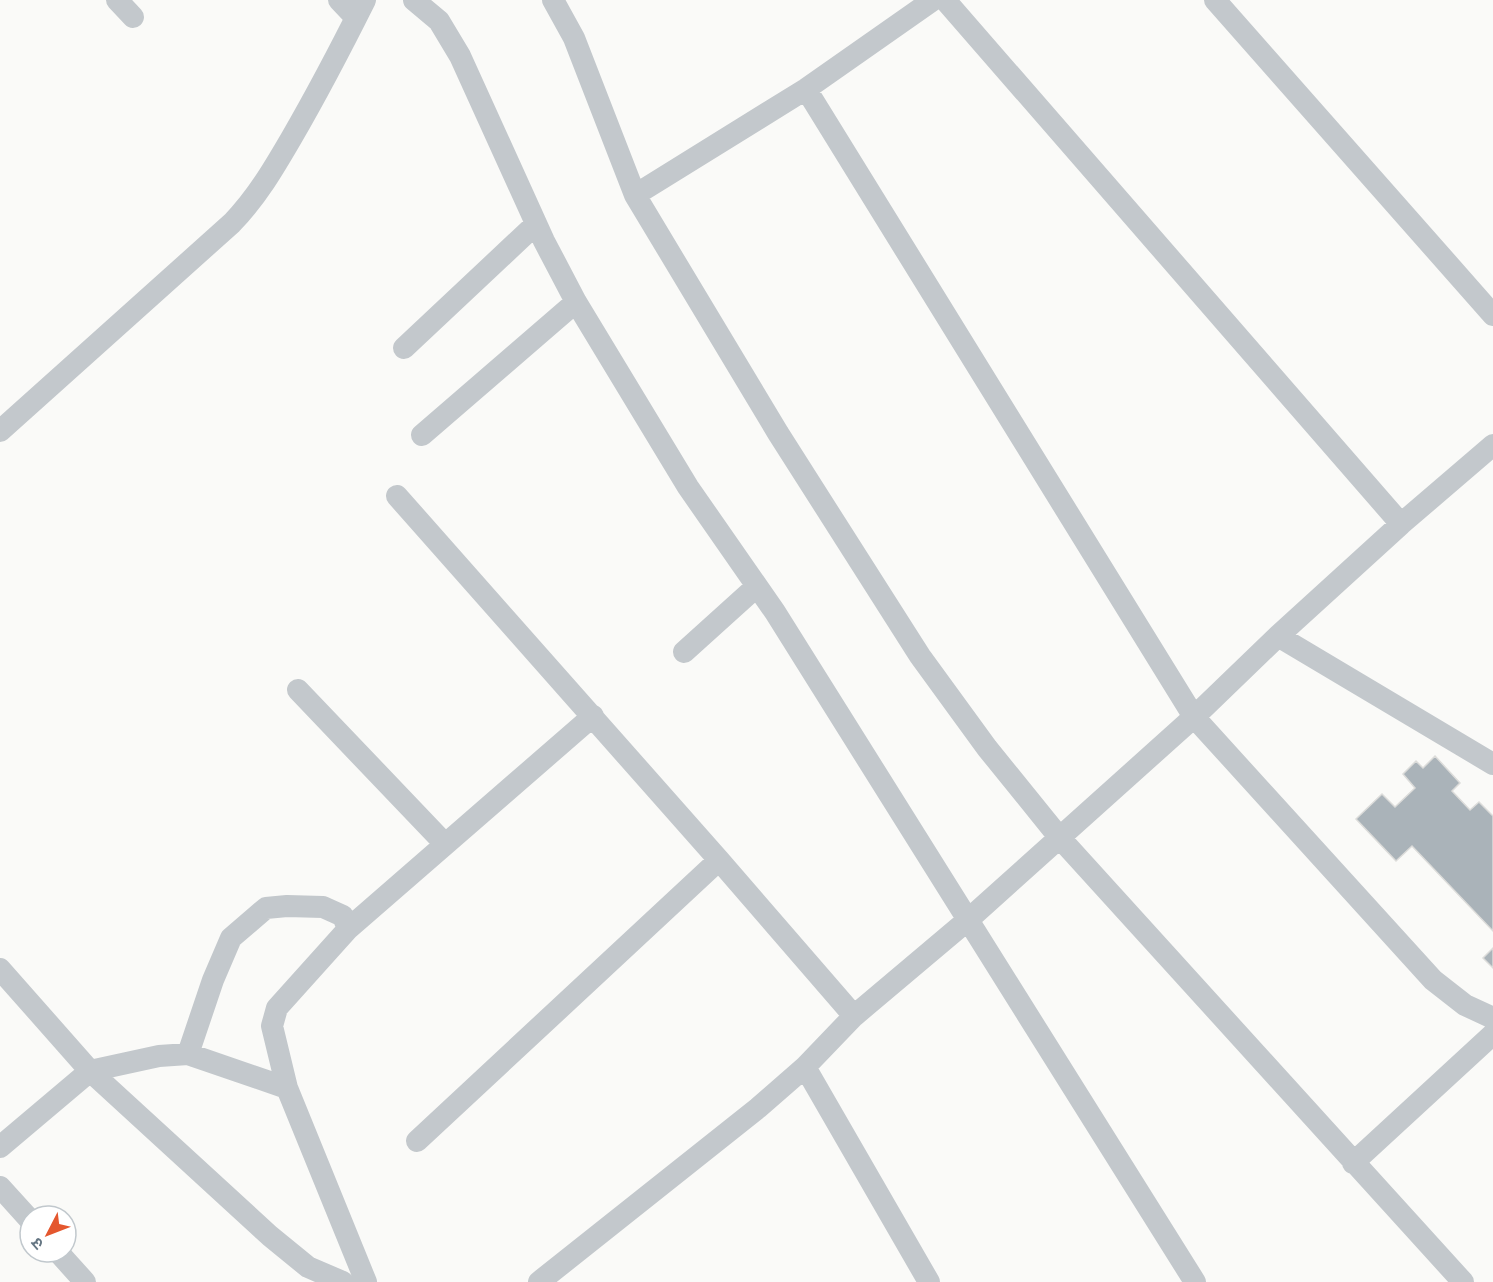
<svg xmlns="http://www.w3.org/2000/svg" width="1493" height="1282" font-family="'Sofia Sans Condensed','Noto Sans Devanagari',sans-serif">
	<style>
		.building { fill: #aab3b9; stroke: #dcdcda; stroke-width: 1.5 }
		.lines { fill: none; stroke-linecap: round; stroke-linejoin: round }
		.street { stroke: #c3c8cc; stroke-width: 22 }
	</style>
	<rect width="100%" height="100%" fill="#fafaf8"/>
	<path class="building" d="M1435,756L1460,783L1452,791L1470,810L1479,802L1493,816V931L1412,846L1396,861L1356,819L1382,794L1395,807L1415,788L1403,774L1416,761L1423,768Z
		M1493,948V968L1483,958Z"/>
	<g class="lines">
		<path class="street" d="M117,0L133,17
			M339,0L356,18
			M414,0L439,21L460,56L544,241L576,302L688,487L775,612L1195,1282
			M553,0L574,38L635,195L778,433L920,656L987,748L1059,837L1463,1282
			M945,0L1401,524
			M1215,0L1493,315
			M806,89L1194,717L1433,980L1465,1005L1493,1018
			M635,195L806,89L933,0
			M404,348L536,224
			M0,431L232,223C257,197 274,168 292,137C318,92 342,46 365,0
			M422,435L576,302
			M397,496L719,860L854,1016
			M1278,636L1493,764
			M684,652L756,587
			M298,690L445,844
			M348,929L593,716
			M0,969L90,1071L270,1236L308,1267L343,1282
			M188,1054L213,980L231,938L266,908L287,906L323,907L343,916L348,929L277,1008L272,1026L287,1088L366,1282
			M805,1067L929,1282
			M417,1141L719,860
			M0,1147L90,1071L159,1056L188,1054L287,1088
			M1353,1163L1493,1034
			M0,1187L30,1220
			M58,1252L85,1282
			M539,1282L758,1108L805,1067L854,1016L969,919L1194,717L1278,636L1401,524L1493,445"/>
	</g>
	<g transform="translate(48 1234) rotate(228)"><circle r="28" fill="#ffffff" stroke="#c1c8cd" stroke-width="1.5"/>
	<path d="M0-4.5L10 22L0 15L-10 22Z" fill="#e4572e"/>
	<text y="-9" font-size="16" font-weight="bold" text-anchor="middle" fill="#657683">उ</text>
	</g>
</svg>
